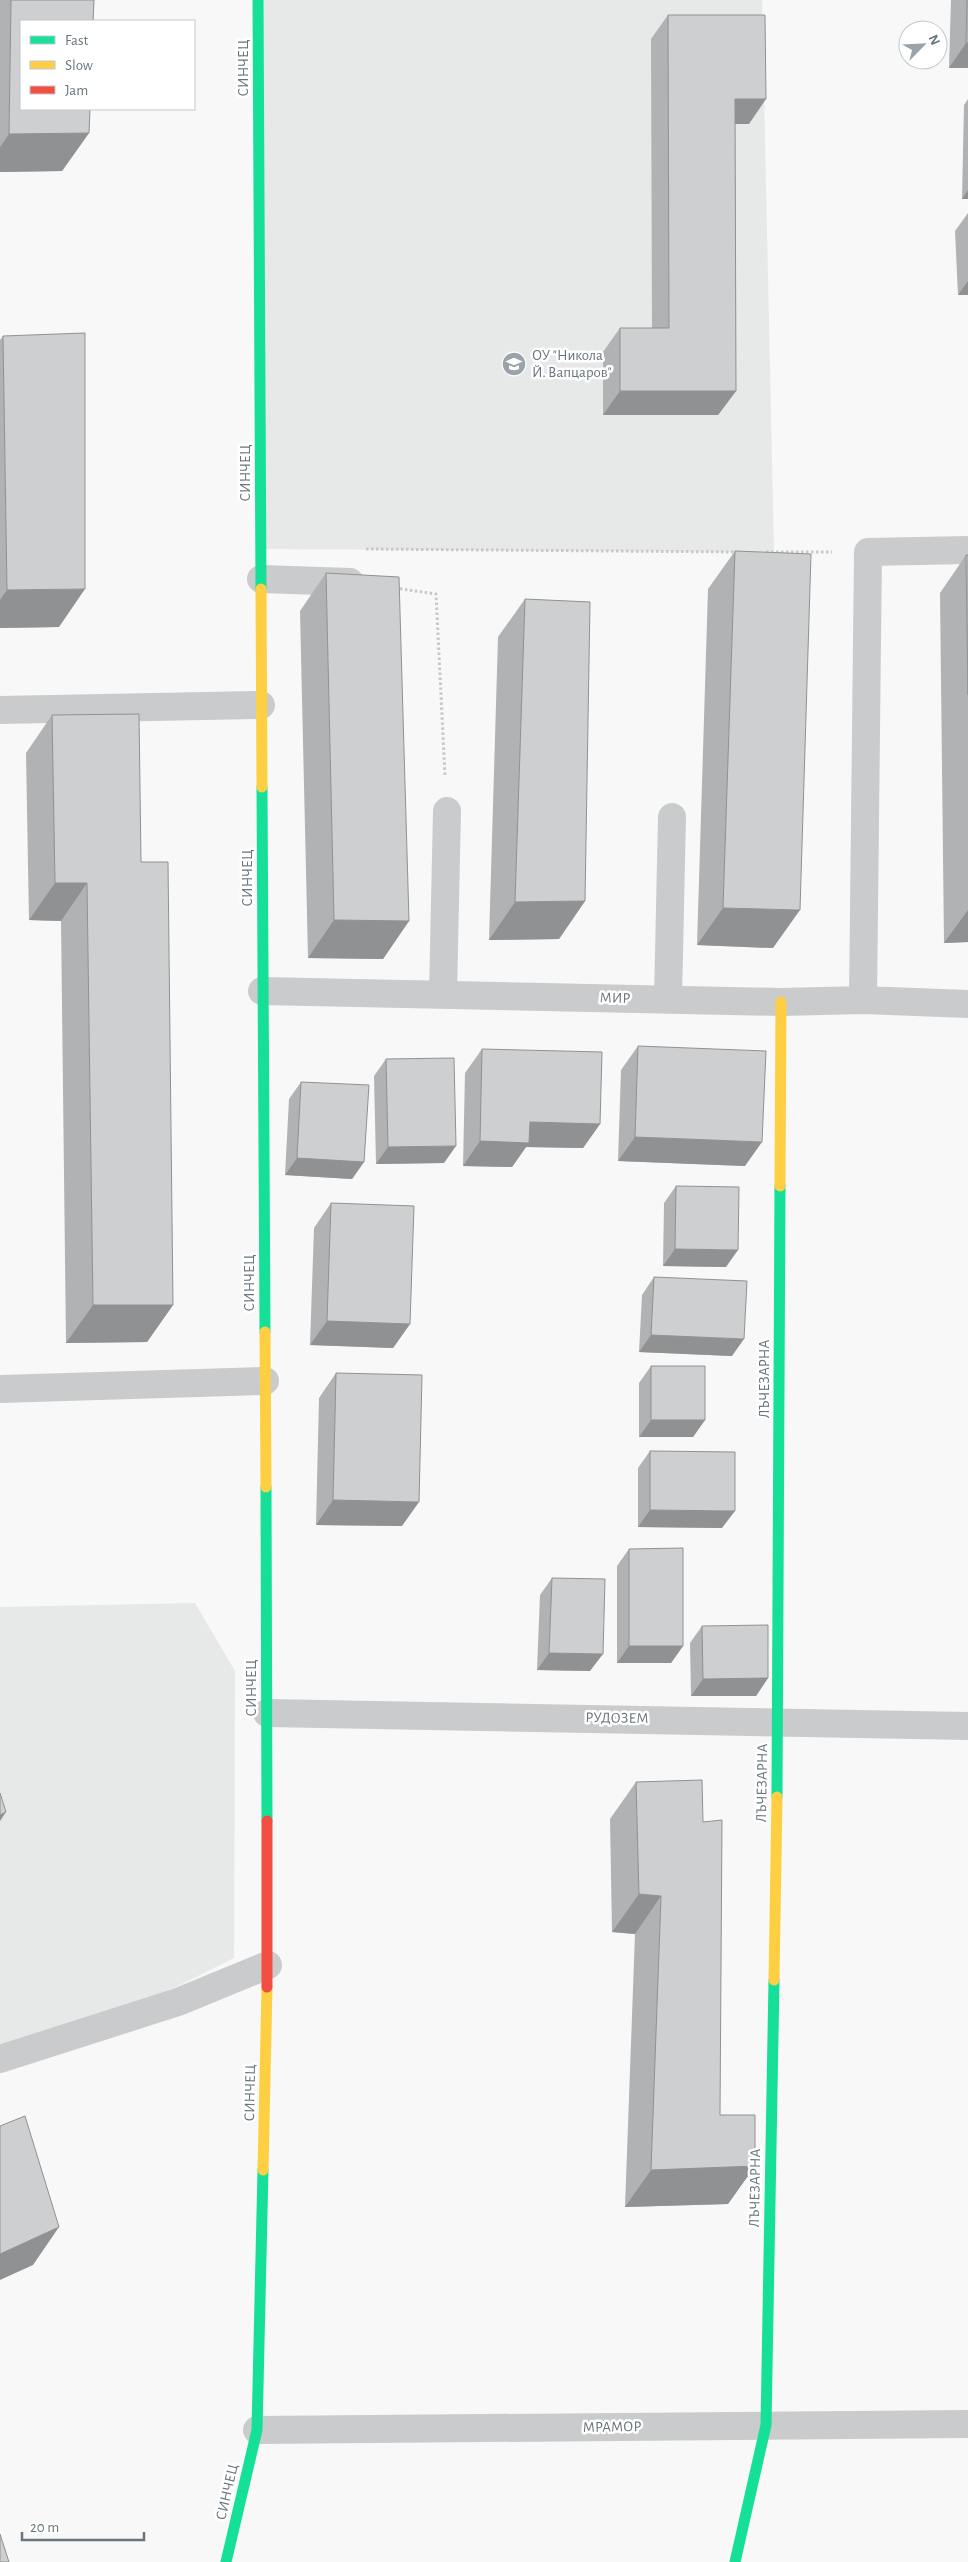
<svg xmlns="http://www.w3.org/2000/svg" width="968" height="2562" font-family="'Alegreya Sans',sans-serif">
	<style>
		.built { fill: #e7e8e8 }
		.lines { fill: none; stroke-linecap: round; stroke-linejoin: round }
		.path { stroke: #c8c8c9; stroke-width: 3; stroke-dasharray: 2.5 2.5; stroke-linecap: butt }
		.street { stroke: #c9cbcc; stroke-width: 28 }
		.fast { stroke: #16e098; stroke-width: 11 }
		.slow { stroke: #ffcf43; stroke-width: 11 }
		.jam { stroke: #f24e42; stroke-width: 11 }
		.wall { fill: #b1b2b3 }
		.shaded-wall { fill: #909192 }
		.building { fill: #cecfd0; stroke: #909192 }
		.labels { text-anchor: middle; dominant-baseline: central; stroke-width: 5; stroke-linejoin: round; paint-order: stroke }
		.street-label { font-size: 15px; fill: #67757e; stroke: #fff }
		.poi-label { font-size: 15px; fill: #67757e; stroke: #fff; text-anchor: start }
	</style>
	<rect width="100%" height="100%" fill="#f8f8f8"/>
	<path class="built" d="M258,0H762L774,552L260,549Z
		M195,1603L235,1671L234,1958L162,1994L0,2046V1607Z"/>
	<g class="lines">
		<path class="path" d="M366,549L737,552
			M766,552H832
			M395,588L436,594L445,776"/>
		<path class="street" d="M261,579L350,582
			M0,710L261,705
			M262,991L781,1002L863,1000L968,1004
			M443,994L447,811
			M668,999L672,817
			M863,1000L868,552L968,550
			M0,1389L265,1381
			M267,1713L968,1726
			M0,2059L178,2002L268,1965
			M257,2430L968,2424"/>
		<path class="fast" d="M258,0L261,589
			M262,787L265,1332
			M266,1487L267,1821
			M777,1797L780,1186
			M226,2562L257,2430L263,2170
			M735,2562L766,2425L774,1980"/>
		<path class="slow" d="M261,589L262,787
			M780,1186L781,1002
			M265,1332L266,1487
			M774,1980L777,1797
			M263,2170L267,1987"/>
		<path class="jam" d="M267,1821V1987"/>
	</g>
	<path class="wall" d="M0,0H94L89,133L62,171L0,172Z
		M951,0H968V68H949Z
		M668,15L749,124H735L736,391L718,415H603V352L620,328H652L651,39Z
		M968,99V199H962L964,105Z
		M968,213V295H958L955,231Z
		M3,336L59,627L0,628V340Z
		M735,551L773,948L697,945L708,589Z
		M966,555H968V942L944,943L940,593Z
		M326,573L409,921L383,959L308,958L300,611Z
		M525,599L585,901L559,939L489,940L498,637Z
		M52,715L141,862L173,1305L147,1342L66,1343L61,921L29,920L26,753Z
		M638,1046L745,1166L618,1161L621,1070Z
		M482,1049L600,1124L583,1148L526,1147L512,1167L463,1166L465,1073Z
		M386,1059L444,1163L376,1164L374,1076Z
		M301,1082L364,1162L352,1179L285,1175L289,1099Z
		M676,1186L726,1267L663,1266L664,1203Z
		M331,1203L410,1324L393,1348L310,1345L314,1228Z
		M654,1277L732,1356L639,1352L642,1295Z
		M651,1366L705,1420L693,1437H639V1383Z
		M336,1373L402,1526L316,1525L319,1398Z
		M650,1451L722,1528L638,1527V1468Z
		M629,1549L683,1646L671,1663H617V1566Z
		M552,1578L590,1671L537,1670L540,1595Z
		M702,1626L768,1678L756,1696H691L690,1643Z
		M636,1782L703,1822L720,2115L755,2166L728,2204L625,2207L635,1934L612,1932L610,1819Z"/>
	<path class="shaded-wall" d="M966,43H968V68H949Z
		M735,99H766L749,124H718Z
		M89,133L62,171L0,172V147L9,134Z
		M968,190V199H962Z
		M968,281V295H958Z
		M620,391H736L718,415H603Z
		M85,589L59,627L0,628V600L7,590Z
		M55,883H87L61,921L29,920Z
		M585,901L559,939L489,940L515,902Z
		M723,908L800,910L773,948L697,945Z
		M968,910V942L944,943Z
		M334,920L409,921L383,959L308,958Z
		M530,1122L600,1124L583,1148L526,1147L512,1167L463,1166L480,1141Z
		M635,1137L762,1142L745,1166L618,1161Z
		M456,1146L444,1163L376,1164L388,1147Z
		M297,1158L364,1162L352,1179L285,1175Z
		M675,1249L738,1250L726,1267L663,1266Z
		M93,1305H173L147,1342L66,1343Z
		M327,1321L410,1324L393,1348L310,1345Z
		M651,1335L744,1339L732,1356L639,1352Z
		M651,1420H705L693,1437H639Z
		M333,1500L419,1502L402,1526L316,1525Z
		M650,1510L735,1511L722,1528L638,1527Z
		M629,1646H683L671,1663H617Z
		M549,1653L603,1654L590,1671L537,1670Z
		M768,1678L756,1696H691L703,1679Z
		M6,1812L0,1821V1815Z
		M639,1894L661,1896L635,1934L612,1932Z
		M755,2166L728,2204L625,2207L651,2170Z
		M59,2227L33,2265L0,2280V2254Z"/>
	<path class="building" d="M11,0H94L93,21H21V109H90L89,133L9,134Z
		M967,0H968V43H966Z
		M668,15H765L766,99H735L736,391H620V328H669Z
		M85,333V589L7,590L3,336Z
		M735,551L811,554L800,910L723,908Z
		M966,555H968V695Z
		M326,573L399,577L409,921L334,920Z
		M525,599L590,602L585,901L515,902Z
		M139,714L141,862H168L173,1305H93L87,883H55L52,715Z
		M638,1046L766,1051L762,1142L635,1137Z
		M482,1049L602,1052L600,1124L530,1122L529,1143L480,1141Z
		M454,1058L456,1146L388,1147L386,1059Z
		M301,1082L369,1085L364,1162L297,1158Z
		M676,1186L739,1187L738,1250L675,1249Z
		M331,1203L414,1206L410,1324L327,1321Z
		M654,1277L747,1281L744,1339L651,1335Z
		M651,1366H705V1420H651Z
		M336,1373L422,1375L419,1502L333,1500Z
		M650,1451L735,1452V1511L650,1510Z
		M683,1548V1646H629V1549Z
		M552,1578L605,1579L603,1654L549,1653Z
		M768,1625V1678L703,1679L702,1626Z
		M702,1780L703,1822L722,1820L720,2115H755V2166L651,2170L661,1896L639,1894L636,1782Z
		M0,1793L6,1812L0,1815Z
		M25,2116L59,2227L0,2254V2126Z
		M0,2534L9,2562H0Z"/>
	<defs>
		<g id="school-disc" transform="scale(1.25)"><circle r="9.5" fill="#9aa3a9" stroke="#fff"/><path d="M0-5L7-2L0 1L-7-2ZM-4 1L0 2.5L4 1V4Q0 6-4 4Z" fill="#fff"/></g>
	</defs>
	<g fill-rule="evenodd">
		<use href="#school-disc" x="514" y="364"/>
	</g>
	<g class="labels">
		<g class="street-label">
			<text transform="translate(243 68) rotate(-90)">СИНЧЕЦ</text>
			<text transform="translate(245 473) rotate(-90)">СИНЧЕЦ</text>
			<text transform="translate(247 878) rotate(-90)">СИНЧЕЦ</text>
			<text transform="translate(615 998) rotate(1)">МИР</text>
			<text transform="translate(249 1283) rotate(-90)">СИНЧЕЦ</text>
			<text transform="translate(764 1379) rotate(-90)">ЛЪЧЕЗАРНА</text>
			<text transform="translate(251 1688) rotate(-90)">СИНЧЕЦ</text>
			<text transform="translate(617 1718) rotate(1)">РУДОЗЕМ</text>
			<text transform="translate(762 1783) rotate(-89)">ЛЪЧЕЗАРНА</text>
			<text transform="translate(250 2093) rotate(-89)">СИНЧЕЦ</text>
			<text transform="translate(755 2188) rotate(-89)">ЛЪЧЕЗАРНА</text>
			<text transform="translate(612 2427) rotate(-1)">МРАМОР</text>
			<text transform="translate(227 2492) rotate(-77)">СИНЧЕЦ</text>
		</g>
		<g class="poi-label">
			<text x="532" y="355">ОУ "Никола<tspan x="532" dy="17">Й. Вапцаров"</tspan></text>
		</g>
	</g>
	<rect x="20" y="20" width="175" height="90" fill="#ffffff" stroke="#c2c8cb"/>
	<rect x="30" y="36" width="25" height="8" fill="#16e098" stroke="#c2c8cb"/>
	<text x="65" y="45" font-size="15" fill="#67757e">Fast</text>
	<rect x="30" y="61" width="25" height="8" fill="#ffcf43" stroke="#c2c8cb"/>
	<text x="65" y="70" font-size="15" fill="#67757e">Slow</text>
	<rect x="30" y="86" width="25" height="8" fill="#f24e42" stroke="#c2c8cb"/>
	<text x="65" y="95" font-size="15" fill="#67757e">Jam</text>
	<g transform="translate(923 45) rotate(66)"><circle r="24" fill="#ffffff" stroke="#c2c8cb"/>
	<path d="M0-4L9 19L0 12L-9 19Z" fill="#9aa3a9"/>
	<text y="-8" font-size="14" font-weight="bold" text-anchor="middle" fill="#67757e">N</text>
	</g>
	<path d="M22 2532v8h122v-8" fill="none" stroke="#67757e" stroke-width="2.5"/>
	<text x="30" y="2532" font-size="15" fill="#67757e" stroke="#ffffff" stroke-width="4" paint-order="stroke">20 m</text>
</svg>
